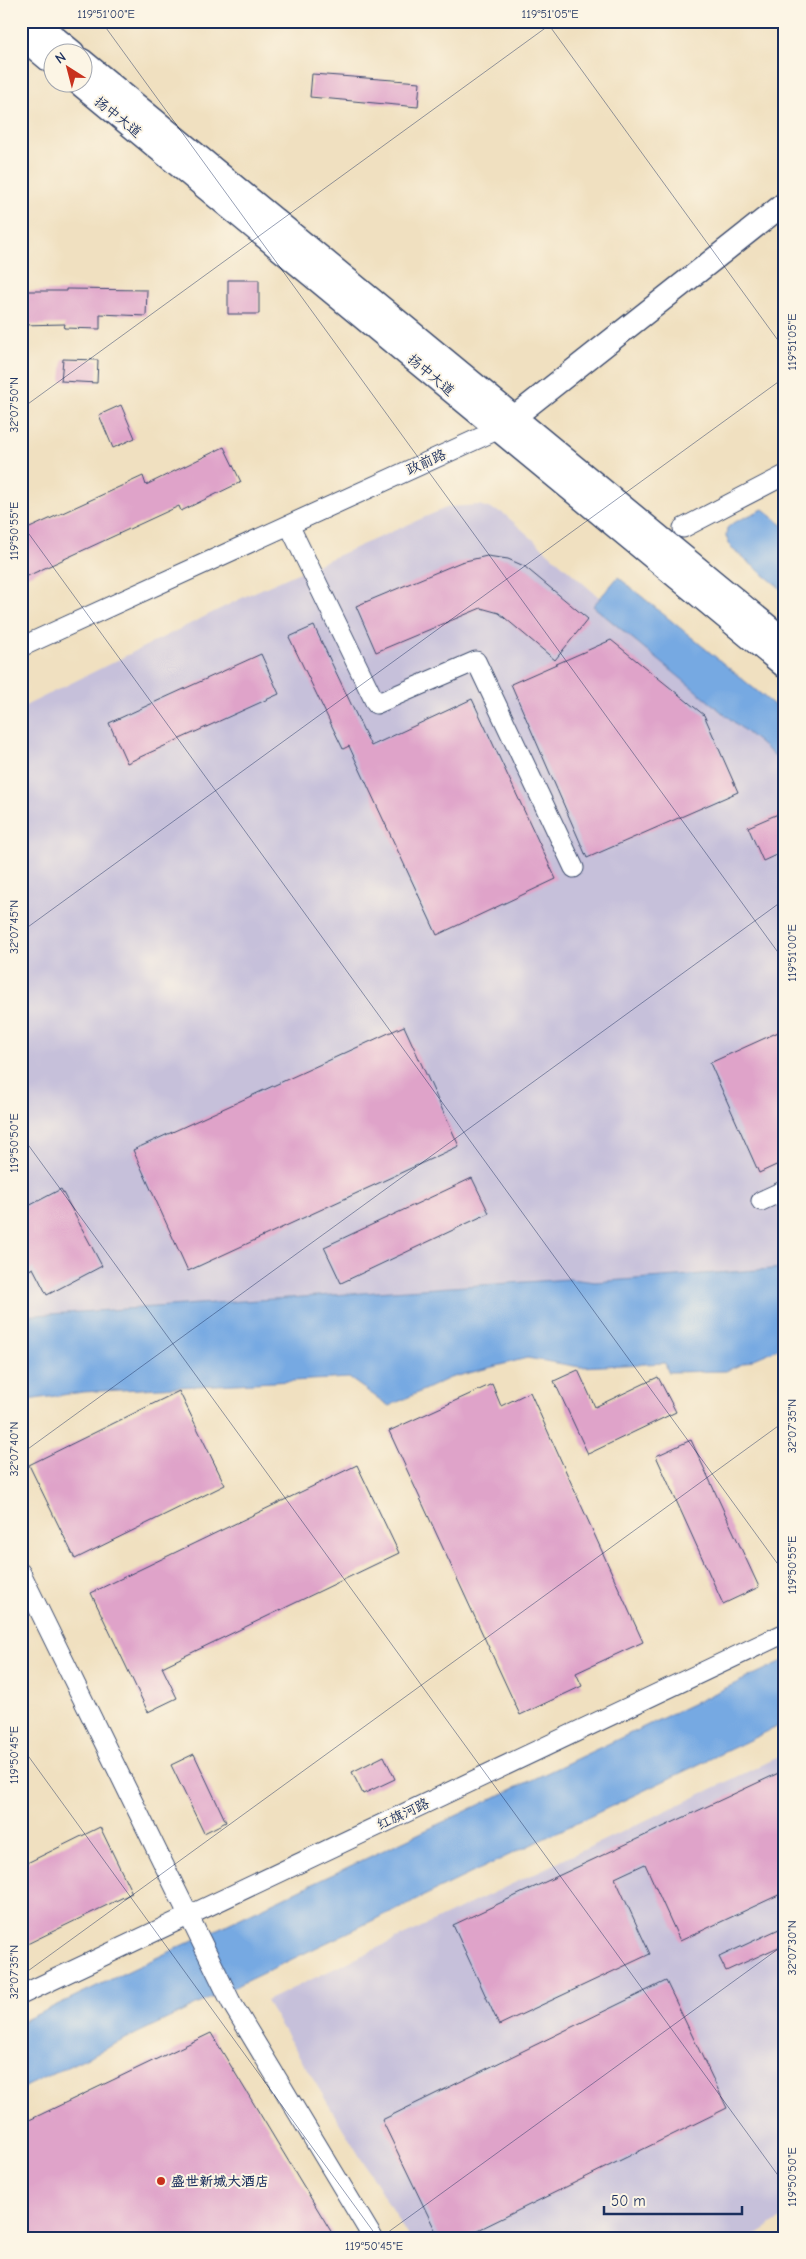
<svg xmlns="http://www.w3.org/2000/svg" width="806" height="2259" font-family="'Comic Neue','LXGW WenKai TC',sans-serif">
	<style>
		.industrial { fill: #c6c0da }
		.water { fill: #76a9e2; stroke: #486ca0 }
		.building { fill: #dfa3c9 }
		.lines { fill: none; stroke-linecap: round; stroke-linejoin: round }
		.minor-casing { stroke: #3b4a6d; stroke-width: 21 }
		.major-casing { stroke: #3b4a6d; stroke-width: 25 }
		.minor { stroke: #fff; stroke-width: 19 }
		.major { stroke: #fff; stroke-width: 22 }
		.ticks { fill: none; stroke: #1b2f5e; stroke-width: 1; stroke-opacity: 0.45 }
		.poi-dot { fill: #c8321e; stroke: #fcf5e5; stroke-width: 2 }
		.labels { text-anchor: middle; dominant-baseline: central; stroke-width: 4; stroke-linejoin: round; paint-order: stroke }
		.street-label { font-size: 14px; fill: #1b2f5e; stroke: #fcf5e5 }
		.poi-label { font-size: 14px; font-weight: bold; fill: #1b2f5e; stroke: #fcf5e5; text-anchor: start }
		.neatline { fill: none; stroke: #1b2f5e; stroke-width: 2 }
		.ticks-label { font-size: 12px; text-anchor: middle; fill: #1b2f5e }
	</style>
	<rect width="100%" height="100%" fill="#fcf5e5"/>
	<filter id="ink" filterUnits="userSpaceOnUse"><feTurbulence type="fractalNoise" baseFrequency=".02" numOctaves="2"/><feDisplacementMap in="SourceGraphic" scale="10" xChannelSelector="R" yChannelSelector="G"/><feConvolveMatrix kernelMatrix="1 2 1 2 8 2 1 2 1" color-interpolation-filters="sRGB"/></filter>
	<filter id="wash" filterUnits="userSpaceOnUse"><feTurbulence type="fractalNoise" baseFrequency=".0096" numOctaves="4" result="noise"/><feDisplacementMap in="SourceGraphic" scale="20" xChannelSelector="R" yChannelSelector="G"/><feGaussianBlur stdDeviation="1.12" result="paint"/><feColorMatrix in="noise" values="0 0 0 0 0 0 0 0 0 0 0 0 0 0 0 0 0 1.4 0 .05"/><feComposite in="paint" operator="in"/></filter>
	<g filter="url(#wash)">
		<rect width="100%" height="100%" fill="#f0e0c0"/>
		<path class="industrial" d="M479,505L503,513L600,598L593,606L785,764V1268L595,1282L570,1279L21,1316V708L250,594L448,507Z
			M785,1754V2216L751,2238H409L266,2001Z"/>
		<path class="water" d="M763,509L785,527V592L731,548L726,536L727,528L733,523Z
			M618,577L785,714V764L593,606Z
			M785,1268V1346L726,1371L668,1372L665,1363L580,1367L527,1358L450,1378L389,1406L349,1378L83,1392L21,1401V1316L570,1279L595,1282Z
			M785,1660V1723L21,2089V2022Z"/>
		<g id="blocks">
			<path class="building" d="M312,74L420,82L418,107L310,97Z
				M228,280H259V314H228Z
				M66,289L147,290L146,316L100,314V329L64,328L65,324L21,325V291H66Z
				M63,359L98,360L97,383L61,381Z
				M121,405L135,438L113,448L99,415Z
				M224,447L241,482L181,511L179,506L21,579V532L143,476L146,485Z
				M487,556L508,559L524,566L588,619L555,660L499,613L481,608L376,652L356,606L461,562Z
				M314,626L371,746L472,699L556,879L437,935L349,746L343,749L289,637Z
				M611,640L704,715L738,792L587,858L511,684Z
				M261,654L279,694L127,763L109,723Z
				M785,811V851L763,861L748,827Z
				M404,1026L459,1146L188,1271L133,1150Z
				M785,1029V1161L759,1173L710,1063Z
				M472,1178L489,1213L341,1283L324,1247Z
				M61,1189L102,1266L47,1295L33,1268L21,1274V1210Z
				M578,1370L595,1407L658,1377L676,1412L588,1454L554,1381Z
				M492,1384L501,1406L530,1392L643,1642L576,1673L582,1686L520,1715L389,1431Z
				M179,1391L225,1485L75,1559L29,1465Z
				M691,1440L759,1587L723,1604L656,1456Z
				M357,1465L399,1553L162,1667L177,1698L148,1712L91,1593Z
				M194,1754L226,1822L204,1833L171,1765Z
				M384,1756L395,1779L363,1794L352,1772Z
				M785,1770V1892L680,1941L645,1864L615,1878L650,1954L499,2025L453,1925Z
				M100,1827L132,1893L21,1947V1866Z
				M779,1929L785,1944L726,1971L719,1957Z
				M666,1981L727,2108L462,2238H439L382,2120Z
				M211,2033L335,2238H21V2124Z"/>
		</g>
	</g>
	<g filter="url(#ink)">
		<use href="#blocks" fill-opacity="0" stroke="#3b4a6d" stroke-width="1"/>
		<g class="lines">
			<g class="minor-casing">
				<path id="minor" d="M289,525L376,704L476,661L574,868
					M683,528L785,475
					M21,647L497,430
					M761,1201L785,1190
					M21,1573L231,2002L373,2238
					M21,1995L785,1633"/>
			</g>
			<g class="major-casing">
				<path id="major" d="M35,21L73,52
					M21,37L52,63
					M82,60L785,640
					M77,82L785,667
					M504,425L785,203"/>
			</g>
			<use href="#minor" class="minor"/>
			<use href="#major" class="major"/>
		</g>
	</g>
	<path class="ticks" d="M101,21L785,962M546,21L785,350M21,409L555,21M21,523L785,1574M21,932L785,377M21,1135L785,2185M21,1454L785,899M21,1746L378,2238M21,1976L785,1421M380,2238L785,1944"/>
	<circle class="poi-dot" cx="161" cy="2181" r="5"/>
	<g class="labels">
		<g class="street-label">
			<text transform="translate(118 117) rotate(39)">扬中大道</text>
			<text transform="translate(431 375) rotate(40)">扬中大道</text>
			<text transform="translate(426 462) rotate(-24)">政前路</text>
			<text transform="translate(403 1814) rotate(-25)">红旗河路</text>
		</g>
		<g class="poi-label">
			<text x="171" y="2181">盛世新城大酒店</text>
		</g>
	</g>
	<rect width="806" height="2259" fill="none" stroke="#fcf5e5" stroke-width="55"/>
	<g transform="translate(68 68) rotate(324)"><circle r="24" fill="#fcf5e5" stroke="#a2a6af"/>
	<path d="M0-4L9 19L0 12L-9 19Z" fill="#c8321e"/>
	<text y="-8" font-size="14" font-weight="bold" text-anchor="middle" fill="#1b2f5e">N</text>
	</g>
	<path d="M604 2206v8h138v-8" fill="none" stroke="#1b2f5e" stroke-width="2.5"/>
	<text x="611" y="2206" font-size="15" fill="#1b2f5e" stroke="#fcf5e5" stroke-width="4" paint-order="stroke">50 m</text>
	<rect x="28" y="28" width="750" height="2204" class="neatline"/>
	<g class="ticks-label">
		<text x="106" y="18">119°51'00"E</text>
		<text x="550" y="18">119°51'05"E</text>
		<text transform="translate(792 342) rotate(-90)" y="4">119°51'05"E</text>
		<text transform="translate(14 405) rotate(-90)" y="4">32°07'50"N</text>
		<text transform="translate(14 531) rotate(-90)" y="4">119°50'55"E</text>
		<text transform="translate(14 927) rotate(-90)" y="4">32°07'45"N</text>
		<text transform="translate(792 953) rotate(-90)" y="4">119°51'00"E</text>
		<text transform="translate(14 1143) rotate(-90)" y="4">119°50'50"E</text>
		<text transform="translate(792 1426) rotate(-90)" y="4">32°07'35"N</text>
		<text transform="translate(14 1449) rotate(-90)" y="4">32°07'40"N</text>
		<text transform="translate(792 1565) rotate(-90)" y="4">119°50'55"E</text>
		<text transform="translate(14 1755) rotate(-90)" y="4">119°50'45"E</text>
		<text transform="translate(792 1948) rotate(-90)" y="4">32°07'30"N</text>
		<text transform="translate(14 1972) rotate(-90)" y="4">32°07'35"N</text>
		<text transform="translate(792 2177) rotate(-90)" y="4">119°50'50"E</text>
		<text x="374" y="2250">119°50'45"E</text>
	</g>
</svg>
